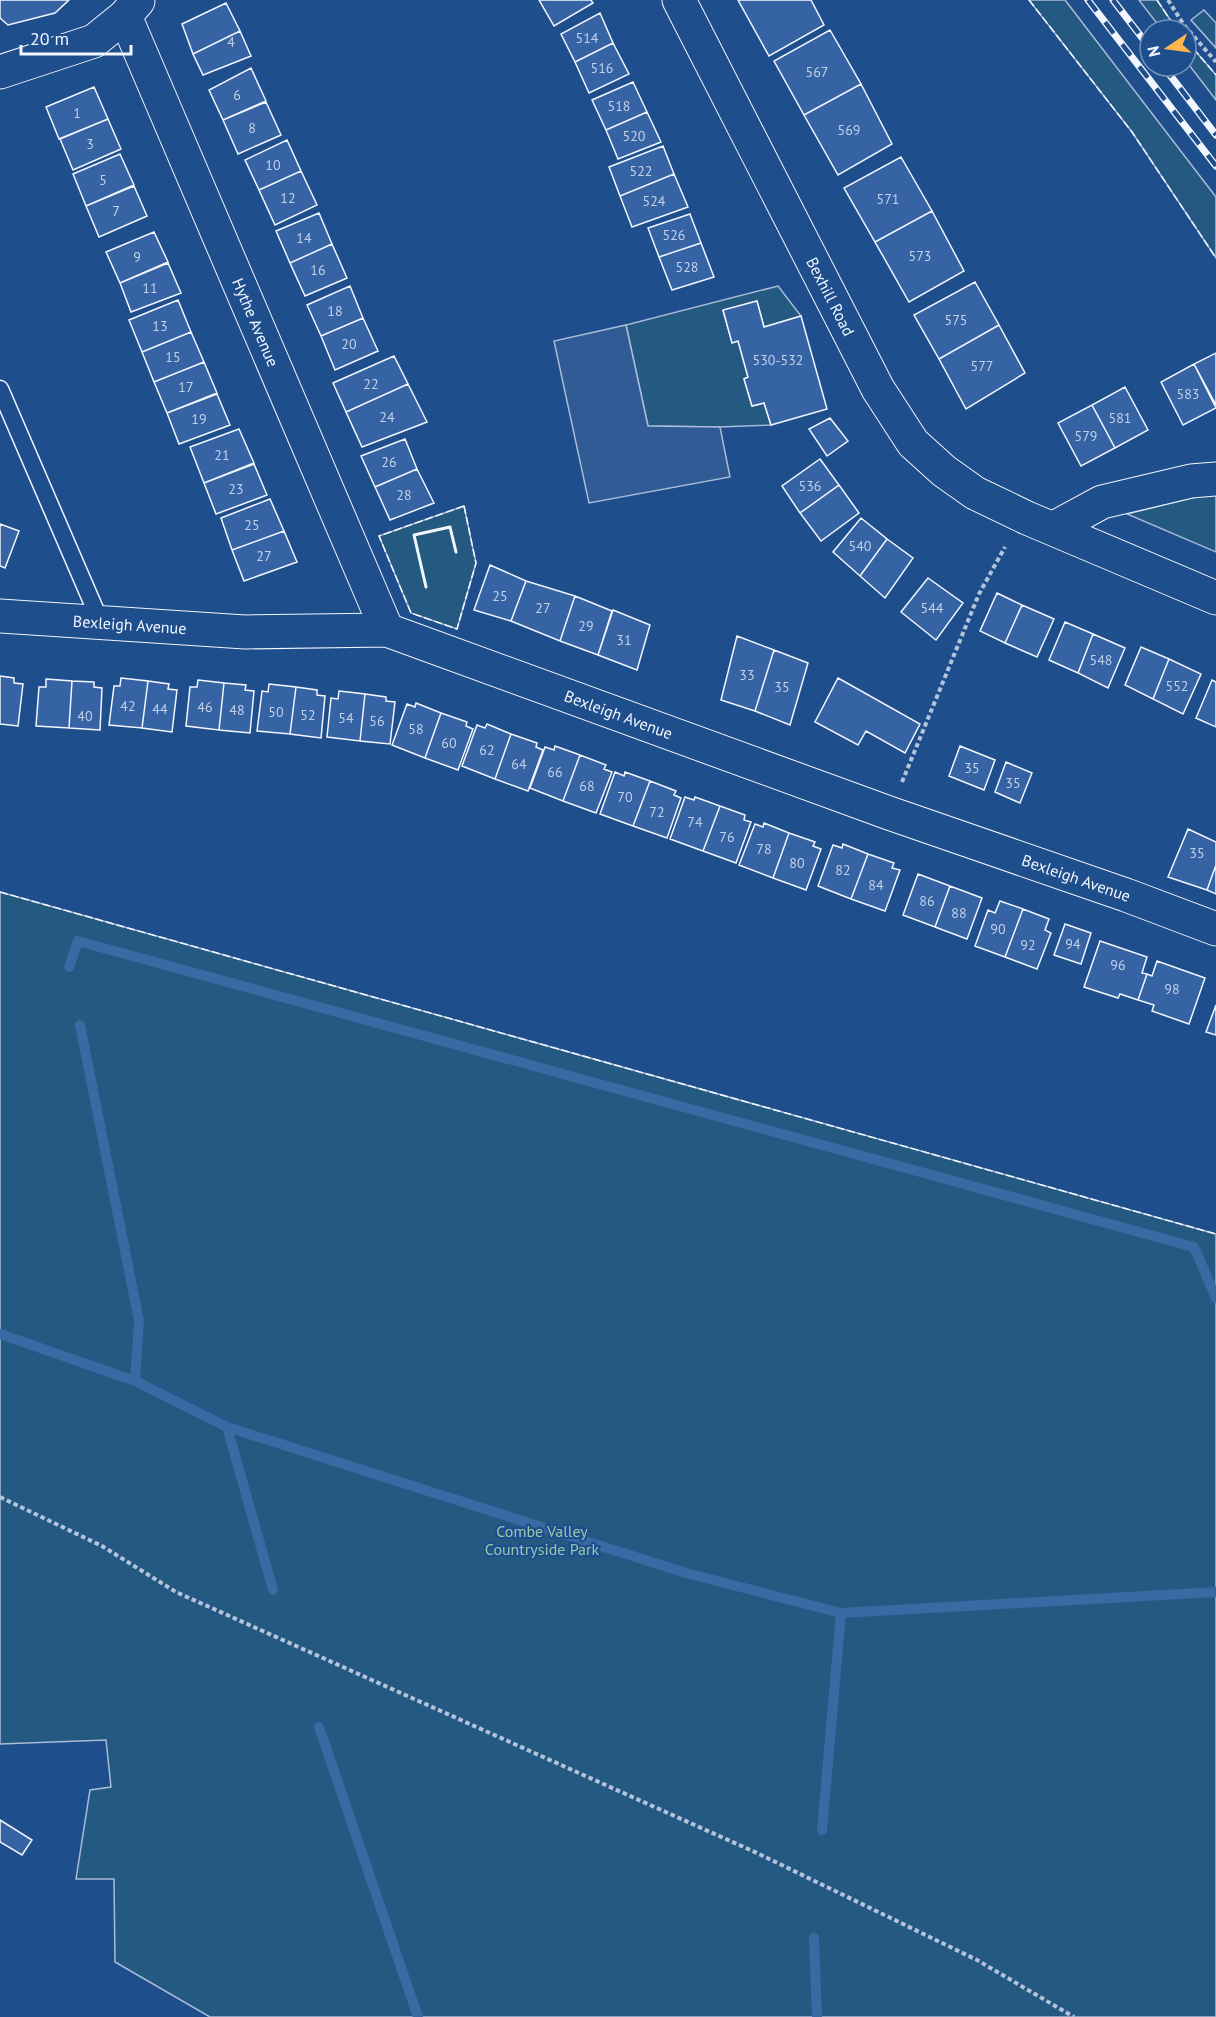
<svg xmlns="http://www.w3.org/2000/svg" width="1216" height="2017" font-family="'PT Sans',sans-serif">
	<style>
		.green { fill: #245a82; stroke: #a8bbd7; stroke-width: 1.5 }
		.parking { fill: #305b95; stroke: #a8bbd7; stroke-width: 1.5 }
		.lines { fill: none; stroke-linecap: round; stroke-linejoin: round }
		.stream { stroke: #3b69a3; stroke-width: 10 }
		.building { fill: #3563a3; stroke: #f2f6ff; stroke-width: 1.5 }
		.service-casing { stroke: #f2f6ff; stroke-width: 19 }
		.minor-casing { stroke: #f2f6ff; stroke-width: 35 }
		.trunk-casing { stroke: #f2f6ff; stroke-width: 35 }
		.path { stroke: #b3c4dc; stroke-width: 4; stroke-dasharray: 4.5 3; stroke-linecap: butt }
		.service { stroke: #1f4e8c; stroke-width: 16 }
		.minor { stroke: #1f4e8c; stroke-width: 33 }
		.trunk { stroke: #1f4e8c; stroke-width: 33 }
		.rail-casing { stroke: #f2f6ff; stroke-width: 7 }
		.rail { stroke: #1f4e8c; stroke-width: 4.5; stroke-dasharray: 14; stroke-linecap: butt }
		.fence { stroke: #f2f6ff; stroke-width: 1.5; stroke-dasharray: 8 3; stroke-linecap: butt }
		.wall { stroke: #f2f6ff; stroke-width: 3 }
		.labels { text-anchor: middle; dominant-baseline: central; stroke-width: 4.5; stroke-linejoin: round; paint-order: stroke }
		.number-label { font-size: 14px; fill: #c3d1e8 }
		.street-label { font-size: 16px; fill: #f2f6ff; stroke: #1f4e8c }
		.park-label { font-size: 16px; fill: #97c8a6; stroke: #1f4e8c }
	</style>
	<rect width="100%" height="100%" fill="#1f4e8c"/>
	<path class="green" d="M1029,0H1065L1216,197V258L1132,132Z
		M1139,0H1157L1177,30H1162Z
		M1204,10L1216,23V48L1191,20Z
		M1186,40L1216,75V100L1186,61Z
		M778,286L801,316L764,327L757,301L723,311L732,342L738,341L748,377L744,379L752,406L764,403L771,425L720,427L648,426L626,325Z
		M1216,493V552L1127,514L1196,497Z
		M464,506L476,563L457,629L411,613L379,536Z
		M0,892L1216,1234V2017H210L115,1962L114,1879H76L90,1790L111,1787L106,1740L0,1744Z"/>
	<path class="parking" d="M626,325L648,426L720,427L730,477L589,503L554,341Z"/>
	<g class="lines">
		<path class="stream" d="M69,967L78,941L1194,1247L1216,1298
			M80,1025L139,1321L135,1381
			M0,1334L135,1381L227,1427L686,1573L841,1613L1216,1592
			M227,1427L273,1590
			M319,1727L418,2017
			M822,1830L841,1613
			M814,1938L817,2017"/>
	</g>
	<path class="building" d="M0,0H69L55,13L8,25L0,18Z
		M539,0H591L593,3L554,26Z
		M738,0H811L824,25L769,56Z
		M226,3L240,31L193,54L182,24Z
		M600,13L613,43L575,62L561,34Z
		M830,30L861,84L804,115L774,61Z
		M240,31L251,56L203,75L193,54Z
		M613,43L629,74L589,93L575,62Z
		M251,68L266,101L223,120L209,90Z
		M633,82L647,112L606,130L592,100Z
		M861,84L892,144L838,175L804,115Z
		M94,87L108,119L59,139L46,107Z
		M266,102L281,135L238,154L223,120Z
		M647,112L661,142L618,159L606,130Z
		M108,119L121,149L73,170L60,139Z
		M287,140L301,171L259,190L245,160Z
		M663,146L674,174L620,196L609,167Z
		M120,154L134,185L86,206L73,174Z
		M901,157L932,211L875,242L844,188Z
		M301,171L317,205L275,225L259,190Z
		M674,174L688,207L632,227L620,196Z
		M134,186L147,216L99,237L86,206Z
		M932,211L964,271L909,302L875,242Z
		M319,213L332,244L290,263L276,231Z
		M690,214L701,243L659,257L648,228Z
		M154,232L168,262L120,283L106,252Z
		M701,243L714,277L672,290L659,257Z
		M332,244L347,278L305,296L290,263Z
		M168,263L181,293L131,312L120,283Z
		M975,282L999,325L939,359L914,315Z
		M350,286L363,318L321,336L307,305Z
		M178,300L191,332L142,352L129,320Z
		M757,301L764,327L801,316L827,409L771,425L764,403L752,406L744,379L748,377L738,341L732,343L723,310Z
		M363,318L378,351L335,370L321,336Z
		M999,325L1025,373L966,409L939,359Z
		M191,332L204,362L154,382L142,352Z
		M1216,353V405L1194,364Z
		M394,356L408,384L346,412L333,383Z
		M204,362L217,393L167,413L154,382Z
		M1194,364L1216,408L1183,425L1161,382Z
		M408,384L427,422L362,447L346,412Z
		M1125,387L1148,430L1115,448L1092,405Z
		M217,394L230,425L179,444L167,413Z
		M1092,405L1115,448L1081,466L1058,423Z
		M830,418L848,441L827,456L809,429Z
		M239,429L254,463L204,483L190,447Z
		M405,439L417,469L375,487L361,456Z
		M820,459L839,485L800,513L782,486Z
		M254,464L267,495L216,514L204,483Z
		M417,469L434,503L390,520L375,487Z
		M839,485L859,513L821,541L800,513Z
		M270,499L284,531L232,550L221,518Z
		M861,518L887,539L860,576L833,552Z
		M0,524L19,531L5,568L0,566Z
		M284,531L297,562L244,581L232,550Z
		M887,539L913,558L885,598L860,576Z
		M490,565L526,581L511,621L474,610Z
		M928,578L963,603L936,640L901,612Z
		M526,581L575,596L560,641L511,621Z
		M997,593L1022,605L1005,643L980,631Z
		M575,596L612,611L598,655L560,641Z
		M1022,605L1054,619L1037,657L1005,643Z
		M613,610L650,625L637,670L598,655Z
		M1065,622L1093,634L1078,673L1049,660Z
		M1093,634L1125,648L1108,688L1078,673Z
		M737,636L774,650L755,711L721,700Z
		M1141,647L1169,659L1153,699L1125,685Z
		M774,650L808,663L790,725L755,711Z
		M1169,659L1201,674L1183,714L1153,699Z
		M0,676L14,678V683L23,684L18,726L0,724Z
		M121,678L148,681L142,728L109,725L114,686H120Z
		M838,678L920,724L905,753L866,731L858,745L815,722Z
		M46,679L72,681L69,728L36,726L39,687H46Z
		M198,680L224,683L219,730L186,726L190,687H197Z
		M1212,680L1216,682V727L1196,718Z
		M72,681L94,682V687L102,688L100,730L69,728Z
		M148,681L169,684L168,689L177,690L172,732L142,728Z
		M224,683L246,685L245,690L254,691L250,733L219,730Z
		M269,684L296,687L290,734L257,731L262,691L268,692Z
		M296,687L317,690V695L325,696L321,738L290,734Z
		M339,691L365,694L360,741L327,737L331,698L338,699Z
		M365,694L386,697V701L395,702L390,744L360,741Z
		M416,703L441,713L425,758L392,745L407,704L415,707Z
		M441,713L467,722L466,726L473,729L458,770L425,758Z
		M487,724L511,734L495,779L462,766L477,725L485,728Z
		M511,734L537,743L536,747L543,750L528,791L495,779Z
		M555,746L580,755L563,801L530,788L545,747L554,750Z
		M960,746L995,760L984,790L949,776Z
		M580,755L606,765L604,769L612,772L596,813L563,801Z
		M1006,762L1032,773L1020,803L995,792Z
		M615,772L624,776L625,772L650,781L633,826L600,814Z
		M650,781L676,791L674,795L681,798L667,838L633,826Z
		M685,797L694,800L695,797L720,806L703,851L670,839Z
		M720,806L745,815L744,820L751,822L736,863L703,851Z
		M764,823L789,833L773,878L739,865L755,824L763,827Z
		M1188,829L1216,842V865L1207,890L1168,877Z
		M789,833L815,842L813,846L821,849L806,890L773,878Z
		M843,844L868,854L851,899L818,886L833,845L842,848Z
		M868,854L894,863L892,868L900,870L885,911L851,899Z
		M1216,865V894L1207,890Z
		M918,874L950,886L935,927L903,915Z
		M950,886L982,898L967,939L935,927Z
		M1000,901L1023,909L1005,957L975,946L988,910L995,913Z
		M1023,909L1049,919L1045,930L1051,933L1037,969L1005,957Z
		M1065,924L1091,933L1081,964L1054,955Z
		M1100,941L1147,957L1142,973L1147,974L1138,1000L1120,994L1118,998L1084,987Z
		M1157,961L1205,978L1189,1024L1152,1011L1154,1005L1138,1000L1147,974L1152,976Z
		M1216,1005V1035L1206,1032Z
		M0,1820L32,1840L22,1855L0,1842Z"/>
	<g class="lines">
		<g class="service-casing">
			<path id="service" d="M0,389L101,623"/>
		</g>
		<g class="minor-casing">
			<g id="minor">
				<path id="s1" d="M125,16L387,630"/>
				<path d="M0,72L94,41L125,16L138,1"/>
				<path d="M1054,528L1102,502L1191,481L1216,479"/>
				<path id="s2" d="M0,616L245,632L387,630L889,813L1126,895L1216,929"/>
			</g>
		</g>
		<g class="trunk-casing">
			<g id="trunk">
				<path id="s3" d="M679,0L878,389L913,443L944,471L975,493L1027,518L1216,598"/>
			</g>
		</g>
		<path class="path" d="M1168,0L1184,25L1216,62
			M902,782L979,594L1005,547
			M0,1497L102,1546L176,1592L757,1853L977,1960L1074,2017"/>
		<use href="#service" class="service"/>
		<use href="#minor" class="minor"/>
		<use href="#trunk" class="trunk"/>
		<g class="rail-casing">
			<path id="rail" d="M1088,0L1216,166
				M1113,0L1150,48
				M1163,66L1216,135"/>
		</g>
		<use href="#rail" class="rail"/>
		<path class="fence" d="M1029,0L1132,132L1216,258
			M1157,0L1177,30
			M1186,40L1216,75
			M464,506L476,563L457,629L411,613L379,536Z
			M0,892L1216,1234"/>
		<path class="wall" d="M426,587L414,535L450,527L456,552"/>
	</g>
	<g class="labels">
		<g class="number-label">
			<text x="587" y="38">514</text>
			<text x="231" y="42">4</text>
			<text x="602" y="68">516</text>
			<text x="817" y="72">567</text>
			<text x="237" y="95">6</text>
			<text x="619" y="106">518</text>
			<text x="77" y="113">1</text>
			<text x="252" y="128">8</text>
			<text x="849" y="130">569</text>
			<text x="634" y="136">520</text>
			<text x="90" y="144">3</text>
			<text x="273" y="165">10</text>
			<text x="641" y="171">522</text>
			<text x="103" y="180">5</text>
			<text x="288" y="198">12</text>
			<text x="888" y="199">571</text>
			<text x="654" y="201">524</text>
			<text x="116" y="211">7</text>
			<text x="674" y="235">526</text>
			<text x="304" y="238">14</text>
			<text x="920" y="256">573</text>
			<text x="137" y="257">9</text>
			<text x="687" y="267">528</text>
			<text x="318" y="270">16</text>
			<text x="150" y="288">11</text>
			<text x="335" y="311">18</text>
			<text x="956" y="320">575</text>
			<text x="160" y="326">13</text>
			<text x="349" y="344">20</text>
			<text x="173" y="357">15</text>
			<text x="778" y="360">530-532</text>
			<text x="982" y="366">577</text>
			<text x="371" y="384">22</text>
			<text x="186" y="387">17</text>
			<text x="1188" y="394">583</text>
			<text x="387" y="417">24</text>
			<text x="1120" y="418">581</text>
			<text x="199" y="419">19</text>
			<text x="1086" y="436">579</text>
			<text x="222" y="455">21</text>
			<text x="389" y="462">26</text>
			<text x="810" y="486">536</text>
			<text x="236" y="489">23</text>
			<text x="404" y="495">28</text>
			<text x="252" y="525">25</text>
			<text x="860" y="546">540</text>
			<text x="264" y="556">27</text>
			<text x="500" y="596">25</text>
			<text x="543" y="608">27</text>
			<text x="932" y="608">544</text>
			<text x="586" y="626">29</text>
			<text x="624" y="640">31</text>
			<text x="1101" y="660">548</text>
			<text x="747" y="675">33</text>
			<text x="1177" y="686">552</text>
			<text x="782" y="687">35</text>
			<text x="128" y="706">42</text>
			<text x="205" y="707">46</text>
			<text x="160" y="709">44</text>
			<text x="237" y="710">48</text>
			<text x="276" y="712">50</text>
			<text x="308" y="715">52</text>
			<text x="85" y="716">40</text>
			<text x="346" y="718">54</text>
			<text x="377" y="721">56</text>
			<text x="416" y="729">58</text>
			<text x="449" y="743">60</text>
			<text x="487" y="750">62</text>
			<text x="519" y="764">64</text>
			<text x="972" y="768">35</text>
			<text x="555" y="772">66</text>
			<text x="1013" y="783">35</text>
			<text x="587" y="786">68</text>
			<text x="625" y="797">70</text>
			<text x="657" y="812">72</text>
			<text x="695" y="822">74</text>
			<text x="727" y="837">76</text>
			<text x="764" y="849">78</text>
			<text x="1197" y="853">35</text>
			<text x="797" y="863">80</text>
			<text x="843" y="870">82</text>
			<text x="876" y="885">84</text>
			<text x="927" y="901">86</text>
			<text x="959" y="913">88</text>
			<text x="998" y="929">90</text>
			<text x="1073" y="944">94</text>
			<text x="1028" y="945">92</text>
			<text x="1118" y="965">96</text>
			<text x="1172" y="989">98</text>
		</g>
		<g class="street-label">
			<text stroke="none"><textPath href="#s3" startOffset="333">Bexhill Road</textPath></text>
			<text stroke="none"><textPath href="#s1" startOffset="333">Hythe Avenue</textPath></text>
			<text stroke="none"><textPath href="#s2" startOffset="130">Bexleigh Avenue</textPath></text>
			<text stroke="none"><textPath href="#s2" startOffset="634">Bexleigh Avenue</textPath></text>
			<text stroke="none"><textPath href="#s2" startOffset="1120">Bexleigh Avenue</textPath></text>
		</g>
		<g class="park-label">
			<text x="542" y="1531">Combe Valley<tspan x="542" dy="18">Countryside Park</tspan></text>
		</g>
	</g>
	<g transform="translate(1168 48) rotate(257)"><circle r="28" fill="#1f4e8c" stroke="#7391ba" stroke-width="1.5"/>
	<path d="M0-4.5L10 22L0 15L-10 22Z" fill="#ffb74d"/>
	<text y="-9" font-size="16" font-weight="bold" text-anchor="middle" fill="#f2f6ff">N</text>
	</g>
	<path d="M21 45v9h110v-9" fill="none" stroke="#f2f6ff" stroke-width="3"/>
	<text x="30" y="45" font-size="18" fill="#f2f6ff" stroke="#1f4e8c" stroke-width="4.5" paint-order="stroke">20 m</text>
</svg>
